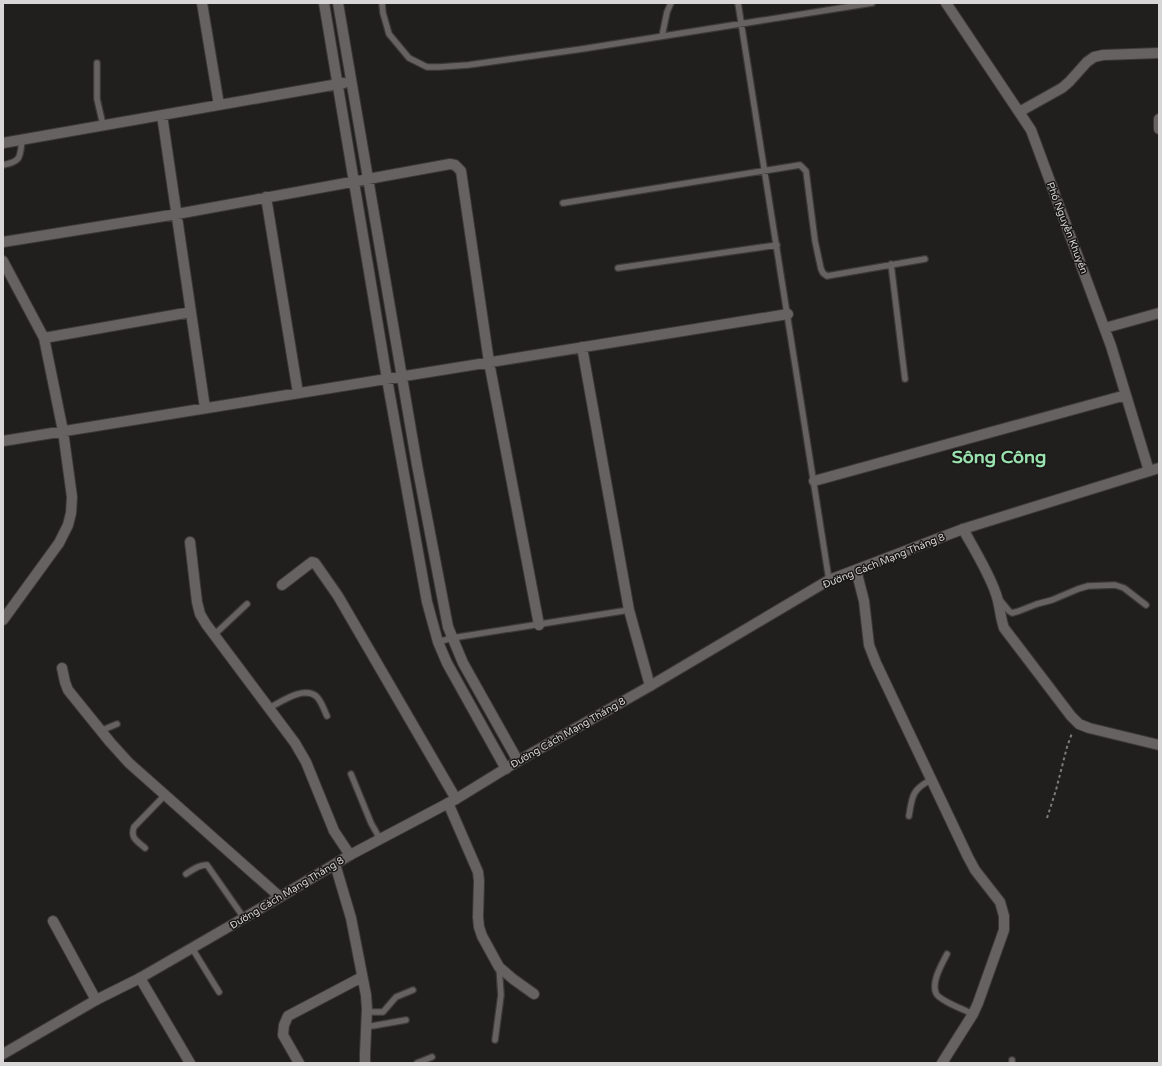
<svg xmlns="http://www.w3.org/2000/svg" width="1162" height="1066" font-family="'Varela Round',sans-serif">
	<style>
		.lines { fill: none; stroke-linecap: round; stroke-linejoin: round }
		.lane-casing { stroke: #3c3939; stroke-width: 8 }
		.street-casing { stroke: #3c3939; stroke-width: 12 }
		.secondary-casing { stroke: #3c3939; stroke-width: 12 }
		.path { stroke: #7f7c7c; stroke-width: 2; stroke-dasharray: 3 3; stroke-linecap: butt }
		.lane { stroke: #666261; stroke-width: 5.5 }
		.street { stroke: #666261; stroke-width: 10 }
		.secondary { stroke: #666261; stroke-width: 10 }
		.labels { text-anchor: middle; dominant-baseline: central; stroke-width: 3; stroke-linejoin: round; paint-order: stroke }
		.street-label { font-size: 10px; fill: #d8d6d6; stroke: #181515 }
		.town-label { font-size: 18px; font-weight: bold; fill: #9ae2af; stroke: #181515 }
	</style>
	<rect width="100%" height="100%" fill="#211e1e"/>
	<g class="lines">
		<g class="lane-casing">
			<path id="lane" d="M382,3L383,13L389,34L409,58L427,67H439L468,65L582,49L872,3
				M738,3L829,580
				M662,36L667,12L671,3
				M97,63V99L103,125
				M3,165C22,161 20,157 22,139
				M563,203L800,165L806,171L815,241L821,269L823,273L827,276L925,259
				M891,264L905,379
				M618,268L777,245
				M1000,600L1009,611L1012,613L1019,611L1037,604L1052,600L1078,589L1088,586L1115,585L1124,588L1146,605
				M214,635L247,604
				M438,642L452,638L629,610
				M269,708C281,702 303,686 316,696C321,700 324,710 327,716
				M100,731L117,724
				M351,774L371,823L380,839
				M909,816C912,797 912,789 931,780
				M145,848C137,841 130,838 134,827L165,795
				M186,874C192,870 200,864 207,865L244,918
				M192,948L219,992
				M947,954C942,964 931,982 936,993C938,1000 965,1010 973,1014
				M367,1012H383L396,997L413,990
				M366,1027L406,1020
				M495,1040L501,995L499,967
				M417,1063L432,1057
				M1012,1063V1060"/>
		</g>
		<g class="street-casing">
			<path id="street" d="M202,3L219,105
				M324,3L387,379L427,602L438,642L447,663L506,769
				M338,3L417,465L448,627L463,663L518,761
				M946,3L1031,130L1111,346L1149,471
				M1019,112L1062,88L1069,82L1087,62L1094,57L1103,55L1159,53
				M162,115L205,408
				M1159,129V119
				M3,143L344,83
				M266,197L298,393
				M3,242L177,214L450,164L455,165L461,171L489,362L539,625
				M3,261L44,338L63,431L72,497L71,513L68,525L59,543L3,620
				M1105,328L1159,313
				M44,338L191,312
				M582,347L629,610L650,686
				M3,441L788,314
				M814,481L1126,395
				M963,529C974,549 989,573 996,594C1000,605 1000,617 1004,628L1071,716L1079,724L1089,728L1159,745
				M190,542L197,602L200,614L206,624L295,743L306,762L334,831L350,855
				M856,570L864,601L869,645L876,663L968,857L975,870L1000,902L1004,916V930L978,1003L973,1014L942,1063
				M282,585L308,565L312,562L315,563L338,596L456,799
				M62,668L65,682L68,690L110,742L129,763L280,897
				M448,803L478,872L479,881L478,917L479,927L482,936L499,967L513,979L534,994
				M335,864L351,918L366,995L367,1009L365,1054V1063
				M53,921L96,1000
				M140,978L190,1063
				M299,1063L283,1035L284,1025L288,1016L362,977"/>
		</g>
		<g class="secondary-casing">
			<path id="secondary" d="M3,1054L96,1000L140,978L192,948L280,897L350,855L456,799L518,761L650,686L829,580L963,529L1159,468"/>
		</g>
		<path class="path" d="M1047,818L1056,790L1067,747L1072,733"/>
		<use href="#lane" class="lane"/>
		<use href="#street" class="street"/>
		<use href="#secondary" class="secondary"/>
	</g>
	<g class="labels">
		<g class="street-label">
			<text transform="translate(1067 228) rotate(69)">Phố Nguyễn Khuyến</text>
			<text transform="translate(884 561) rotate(-22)">Đường Cách Mạng Tháng 8</text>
			<text transform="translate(568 733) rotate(-30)">Đường Cách Mạng Tháng 8</text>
			<text transform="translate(287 893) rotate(-31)">Đường Cách Mạng Tháng 8</text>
		</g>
		<g class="town-label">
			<text x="999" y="457">Sông Công</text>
		</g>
	</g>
	<rect width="1162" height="1066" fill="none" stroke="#d8d6d6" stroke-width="8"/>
</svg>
